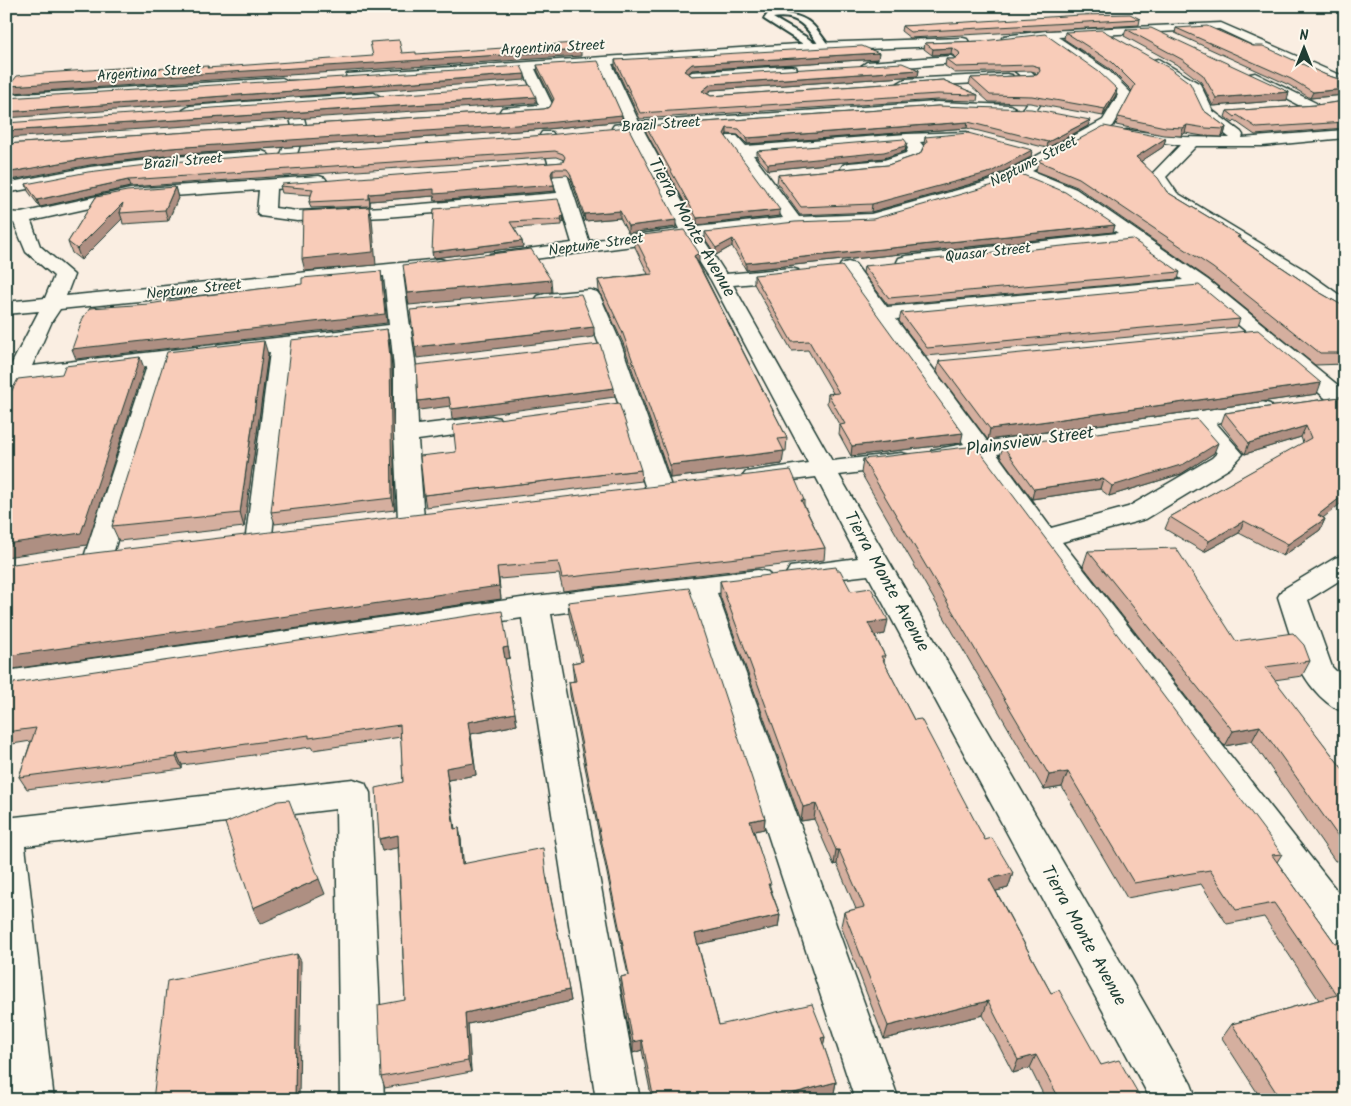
<svg xmlns="http://www.w3.org/2000/svg" width="1351" height="1106" font-family="Kalam,sans-serif">
	<style>
		.lines { fill: none; stroke-linecap: round; stroke-linejoin: round }
		.lane-casing { stroke: #1f3d34; stroke-width: 4 }
		.street-casing { stroke: #1f3d34; stroke-width: 3 }
		.lane { fill: #fbf7ec; fill-rule: evenodd }
		.street { fill: #fbf7ec; fill-rule: evenodd }
		.wall { fill: #d5af9f; stroke: #1f3d34 }
		.shaded-wall { fill: #ae8f82; stroke: #1f3d34 }
		.building { fill: #f8ccb9; stroke: #1f3d34 }
		.labels { text-anchor: middle; dominant-baseline: central; stroke-width: 4; stroke-linejoin: round; paint-order: stroke }
		.far-street-label { font-size: 15px; fill: #1f3d34; stroke: #fbf7ec }
		.street-label { font-size: 18px; fill: #1f3d34; stroke: #fbf7ec }
	</style>
	<rect width="100%" height="100%" fill="#faeee2"/>
	<filter id="ink" filterUnits="userSpaceOnUse"><feTurbulence type="fractalNoise" baseFrequency=".02" numOctaves="2"/><feDisplacementMap in="SourceGraphic" scale="10" xChannelSelector="R" yChannelSelector="G"/><feConvolveMatrix kernelMatrix="1 2 1 2 8 2 1 2 1" color-interpolation-filters="sRGB"/></filter>
	<g filter="url(#ink)">
		<g class="lines">
			<g class="lane-casing">
				<path id="lane" d="M767,6H775L778,11L777,13C807,15 812,22 829,46L827,48H821C807,28 799,14 773,18L806,37L819,47L817,49H811L764,19L770,11Z"/>
			</g>
			<g class="street-casing">
				<path id="street" d="M1221,23L1335,73L1345,76V84L1325,79L1219,29L1058,37L1109,71L1132,94L1113,126L1032,171L1076,189L1208,280L1345,391V410L1337,408L1197,290L896,319L987,441L1262,402L1270,404L1274,409L1270,414L1216,423L1243,454L1230,468L1146,519L1062,542L1345,901V950L1331,945L974,458L941,462L932,460L929,455L932,450L964,444L839,268L841,264L848,262L855,264L887,307L1183,280L1131,243L906,268L899,266L897,262L899,258L906,256L1118,233L1064,197L1020,178L1002,187L872,224L794,227L702,237L726,274L791,268L798,270L800,274L798,278L791,280L733,285L832,461L901,453L910,455L913,460L910,465L901,467L839,475L1191,1084L1197,1100H1151L868,575L800,583L790,581L786,574L790,567L858,558L816,477L755,485L746,482L742,477L746,472L808,463L711,280L685,239L497,264L490,262L488,258L490,254L572,243L560,203L385,217L297,221L260,216L257,212L259,190L130,199L31,221L40,246L74,275L66,296L440,259L447,261L449,265L447,269L403,274L410,327L412,330L411,332L416,368L418,425L491,416L499,418L503,423L499,428L491,430L418,440L424,519L420,525L411,527L402,525L398,519L394,434V368L391,338L292,349L272,535L269,541L259,543L249,541L246,535L270,352L170,363L113,554L109,560L99,563L89,560L85,554L147,366L26,380L14,405L6,407V369H9L39,311L6,314V302L45,298L54,276L26,252L14,223L6,222V212L21,213L130,189L319,176L325,178L327,181L325,184L276,189L275,208L297,211L385,207L557,193L540,135L542,132H552L554,135L589,241L679,229L630,132L614,131L612,128L614,125L626,123L599,65L535,69L553,106L549,112L544,113L507,115L500,111L502,108L539,105L523,70L352,81L346,77L347,74L814,43L963,38L967,39L969,42L967,45L814,51L612,64L639,122L937,102L1010,105L1017,109L1010,113L937,110L644,131L696,227L783,218L757,180L735,154L725,139L727,136H737L746,146L907,134L967,132L969,135L967,138L962,139L920,142L924,147L918,159L886,170L849,173L843,171L841,168L843,165L849,163L884,160L906,153L908,148L904,144L753,155L799,217L871,214L990,181L1103,120L1118,95L1099,77L1044,38L1008,42L1004,40L1002,38L1004,36L1046,31ZM384,276L389,325L32,366L52,321L60,309ZM1193,426L1217,453L1212,458L1128,507L1051,528L997,454Z
					M995,49C1017,55 1036,74 1049,92L1035,112L1030,113L1023,109L1035,92C1023,75 1008,66 991,56L989,53L991,50Z
					M951,56L957,60L955,63L867,70L861,66L867,62Z
					M1158,59L1200,84L1213,111L1241,132L1243,135L1242,138L1345,130V138L1262,146H1196L1166,177L1177,193L1303,269L1345,299V315L1338,313L1289,277L1165,200L1150,176L1180,145L1122,137L1120,134L1122,131L1127,130L1183,137L1230,138L1202,116L1189,89L1154,66L1152,63L1154,60Z
					M791,66L796,67L797,70L796,73L692,80L686,76L692,72Z
					M1255,73L1316,103L1318,106L1311,110L1306,109L1250,80L1249,77L1250,74Z
					M1007,74L1012,75L1013,78L1012,81L905,87L898,83L905,79Z
					M282,78L288,81H297L300,98L374,93L381,97L374,101L301,106L306,126L297,154L294,157H284L281,154L292,126L287,107L190,114L183,110L190,106L286,99L285,85L6,103V95Z
					M262,151L267,153L270,156L267,159L173,167L90,177L6,193V183L90,167L173,157Z
					M590,290L597,292L600,296L621,344L672,489L668,494L659,497L650,494L646,489L599,344L583,303L545,306L538,304L535,300L538,296L545,294Z
					M1345,555V577L1308,600L1332,667L1345,680V712C1327,707 1311,688 1302,672L1278,597L1282,590L1335,558Z
					M758,570L768,572L772,579L768,586L717,593L899,1100H855L690,597L551,614L640,1100H596L522,618L6,695V671L535,596Z
					M353,779L365,783L370,793L384,1100H340L336,809L25,846L54,1100H10L6,1056V818Z"/>
			</g>
			<use href="#lane" class="lane"/>
			<use href="#street" class="street"/>
		</g>
		<path class="wall" d="M1140,19L1139,25L910,38L901,31L902,26Z
			M1176,28L1253,46L1326,75L1345,81V95L1310,98L1289,85L1175,33Z
			M1126,29L1289,92L1287,100L1213,106L1201,82L1181,67L1124,36Z
			M1065,32L1203,110L1226,127L1224,135L1222,137L1203,136L1185,133L1181,136L1163,135L1116,125L1118,117L1132,91L1110,69L1064,39Z
			M983,41L1116,95L1103,116L1030,103L989,102L969,84L971,78L1037,75L1038,73L1031,71L955,73L945,66L946,59H956L957,58L951,54L932,55L924,49L925,43Z
			M878,59L692,70L688,73L692,76L919,70L918,76L711,90L707,93L711,96L943,80L978,95L977,101L937,100L640,119L615,66V60Z
			M537,65L622,121L547,129L173,155L90,165L6,144L544,109L550,107L553,101L538,71Z
			M1345,101V128L1255,135L1235,121L1233,123L1225,117L1227,111L1316,105Z
			M938,106L1088,126L1047,148L967,128L747,144L738,135L727,134L726,137L780,216L697,225L646,132V126Z
			M547,135L676,227L628,233L620,218L585,221L571,179L567,175L553,176L552,179L554,185L555,191L435,201L434,196L370,201V206L311,208L309,202L311,195L282,193L280,186L563,162L564,160L556,157L130,187L40,207L28,191L26,184Z
			M925,137L1032,150L1031,157L989,179L871,212L800,215L777,183L778,175L888,165L920,154L924,145V144Z
			M1166,138L1163,147L1141,161L1167,192L1240,236L1239,238L1317,291L1345,307V364L1315,365L1209,279L1077,187L1036,171L1038,161Z
			M906,148L905,151L884,158L768,170L757,157V151Z
			M175,187L178,198L168,221L123,224L122,219L81,260L72,253L68,242L96,197Z
			M434,209L563,216L564,222L562,223V225L514,228L522,241L523,247L433,258Z
			M1115,225L1113,232L746,270L732,246L716,255L705,239V232Z
			M634,236L699,264L787,438L786,451H783L782,464L670,478L623,343L599,291L598,280L648,274L635,247Z
			M864,266L1180,272L1178,279L888,305L863,273Z
			M754,275L961,443L851,456L839,434L840,426L827,403L828,394L833,393L808,350L792,351L754,284Z
			M901,313L1240,319L1237,327L926,356L899,321Z
			M387,329L389,340L392,368L395,510L275,524L271,512Z
			M268,354L244,527L119,541L112,526Z
			M939,361L1317,394L988,440L937,372Z
			M1340,397L1323,518L1325,519L1320,530L1283,556L1239,533L1204,552L1165,529L1170,517L1303,443L1301,437L1245,454L1221,424L1225,413Z
			M1003,446L1214,453L1181,474L1109,496L1100,489L1032,499L1000,456Z
			M863,459L1282,854L1277,862L1335,943L1345,1100H1262L1222,1038L1232,1024L1319,1000L1264,917L1227,924L1201,884L1127,898L1062,787L1044,790L861,473Z
			M641,470L642,481L426,507L424,495Z
			M804,500V505L825,548L824,560L563,591L559,574L499,579L501,599L6,670Z
			M1088,551L1236,641L1310,661L1302,676L1274,680L1345,772V860L1335,861L1252,741L1225,746L1083,566Z
			M720,581L851,591L885,634L875,636L885,656L884,662L914,720L985,840L1013,873L1008,888L996,891L1051,993L1101,1065L1142,1100H1046L1030,1068L1013,1073L983,1015L884,1039L841,926L844,912L856,909L837,864L834,865L814,819L801,821L720,596Z
			M568,602L765,818L764,829L754,831L771,890L780,915L778,927L698,944L719,1025L825,1037L823,1044L836,1082L834,1093L807,1100H652L642,1050L633,1053L621,988V977L628,975L570,694L569,682L574,681L572,663L581,661L569,614Z
			M508,647L510,658L505,659L517,725L471,734L476,775L448,780L455,829L459,828L461,840L463,864L547,878L569,990L571,1001L468,1024L471,1072L385,1088L381,1077L405,1000L398,847L382,851L403,782L401,737L313,750L311,747L182,765V769L27,789L19,777L31,741L6,745V703Z"/>
		<path class="shaded-wall" d="M952,48L951,54L932,55L933,49Z
			M581,50V56L12,93L9,86L207,68L208,66L209,72Z
			M879,53L878,59L692,70L684,77V71L692,64Z
			M919,70L918,76L711,90L702,97V91L711,84Z
			M525,74V80L6,118V112Z
			M1117,89L1116,95L1103,116L1105,109Z
			M1345,89V95L1310,98L1313,92Z
			M1289,92L1287,100L1213,106L1216,98Z
			M536,97V103L6,138V131Z
			M622,115V121L547,129L173,155L90,165L6,181V173L87,158L171,148Z
			M1090,120L1088,126L1047,148L1048,142Z
			M968,122L967,128L747,144V138Z
			M1187,125L1185,133L1181,136L1183,128Z
			M1226,127L1224,135L1222,137L1224,129Z
			M727,128V134L723,140L724,134Z
			M1166,138L1163,147L1134,166L1136,157Z
			M907,143L905,151L884,158L768,170V164Z
			M1032,150L1031,157L989,179L871,212L872,204Z
			M553,169V176L551,181V174Z
			M128,180L130,187L40,207L37,200Z
			M554,185L555,191L435,201L434,196L370,201V206L369,194L434,189Z
			M175,187L178,198L168,221L165,210Z
			M123,203L120,213L122,219L81,260L77,249Z
			M369,207L372,219L376,265L305,271L302,259Z
			M780,210V216L697,225V218Z
			M620,211V218L585,221L584,214Z
			M563,216L564,222L562,223L561,217Z
			M676,220V227L628,233V226Z
			M1115,225L1113,232L746,270V263Z
			M733,239L732,246L716,255V248Z
			M522,241L523,247L433,258L432,252Z
			M699,253V264L694,256Z
			M381,271L387,323L76,359L72,349Z
			M551,280L552,292L409,305L407,293Z
			M594,327V337L417,358L415,347Z
			M387,329L389,340L392,368L395,510L392,498Z
			M264,341L268,354L244,527L240,513Z
			M140,357L144,368L87,545L6,557V544Z
			M1321,383L1317,394L988,440L990,429Z
			M614,388L615,397L452,419L451,409Z
			M449,397L451,406L419,410L418,401Z
			M1306,426L1301,437L1245,454L1249,443Z
			M963,433L961,443L851,456L852,446Z
			M1218,443L1214,453L1181,474L1109,496L1112,486Z
			M784,451L782,464L670,478V465Z
			M1103,479L1100,489L1032,499L1034,489Z
			M1345,494V500L1312,527L1318,515Z
			M1325,519L1320,530L1283,556L1288,544Z
			M1244,521L1239,533L1204,552L1209,541Z
			M497,567L501,599L6,670V656Z
			M888,620L885,634L866,637L868,623Z
			M508,647L510,658L505,659L503,648Z
			M515,713L517,725L471,734L476,775L448,780L456,841L454,829L446,768L468,722Z
			M1260,726L1252,741L1225,746L1233,731Z
			M177,754L182,765V769L176,757Z
			M1068,772L1062,787L1044,790L1049,775Z
			M816,804L814,819L801,821L803,807Z
			M765,818L764,829L750,832V821Z
			M459,828L461,840L465,876L462,864Z
			M398,835L401,847L382,851L379,839Z
			M836,850H839L837,864L834,865Z
			M1013,873L1008,888L985,894L989,879Z
			M319,879L325,894L260,924L253,908Z
			M780,915L778,927L695,945V934Z
			M297,954L301,961L299,1100H295Z
			M569,990L571,1001L468,1024L471,1072L468,1061L465,1013Z
			M988,1001L983,1015L884,1039L888,1026Z
			M825,1037L823,1048L821,1038Z
			M642,1040V1050L633,1053V1042Z
			M1036,1055L1030,1068L1013,1073L1018,1060Z
			M836,1082L834,1093L807,1100H768Z
			M756,1096V1100H740Z"/>
		<path class="building" d="M1130,14L1140,19L910,32L902,26L1081,15Z
			M1207,26L1253,46H1263L1326,75L1345,81V89L1313,92L1291,79L1176,28Z
			M1151,28L1289,92L1216,98L1203,75L1183,60L1126,29Z
			M1102,30L1171,69L1190,83L1203,110L1226,127L1224,129L1206,128L1187,125L1183,128L1165,127L1118,117L1135,85L1112,62L1065,32Z
			M1045,34L1099,72L1117,89L1105,109L1032,96L990,95L971,78L1037,75L1040,71L1039,67L1032,65L956,67L946,59H956L960,55L959,52L952,48L933,49L925,43L983,41Z
			M399,40L402,53L416,52V54L576,43L581,50L9,86L17,76L44,73L133,67L132,70L208,66L207,68L373,56L370,42Z
			M862,46L879,53L692,64L684,71L692,76L902,63L919,70L711,84L702,91L711,96L943,80L978,95L938,94L640,113L615,60Z
			M598,61L622,115L546,123L171,148L87,158L6,173V144L544,109L550,107L554,99L537,65Z
			M521,66L525,74L6,112V98Z
			M530,85L536,97L6,131V123Z
			M1345,101V122L1257,128L1237,115L1235,117L1227,111L1316,105Z
			M938,106L1031,109L1090,120L1048,142L968,122L747,138L739,129L727,128L724,134L780,210L697,218L646,126Z
			M1104,126L1166,138L1136,157L1158,178L1167,192L1240,236L1237,237L1317,291L1345,307V353H1320L1213,268L1079,178L1038,161Z
			M628,127L676,220L628,226L620,211L584,214L570,173L567,169H553L551,174L554,185L434,194V189L369,194V199L309,202L313,189L280,186L282,184L563,162L565,157L563,154L555,151L128,180L37,200L26,184L88,172L171,162L547,135Z
			M968,133L1032,150L991,172L872,204L801,207L778,175L888,165L920,154L927,141L925,137Z
			M904,139L907,143L905,146L884,152L768,164L757,151Z
			M1021,174L1065,192L1115,225L746,263L733,239L716,248L705,232L795,222L873,219L1004,182Z
			M175,187L165,210L120,213L123,203L77,249L68,242L96,197L127,191Z
			M558,199L563,216L561,217L562,219L510,222L522,241L432,252L434,209Z
			M369,207L373,252L302,259L303,211Z
			M684,230L699,253L694,256L787,438L778,439L784,451L670,465L622,331L598,280L653,274L634,236Z
			M1132,239L1180,272L889,298L864,266Z
			M531,249L551,280L407,293L403,265Z
			M842,266L963,433L852,446L840,425L845,424L828,394L839,393L809,341L792,342L754,275Z
			M381,271L385,314L72,349L83,318L90,308L149,304L181,299V298L302,284V278Z
			M1199,285L1240,319L927,348L901,313Z
			M581,294L594,327L415,347L410,310Z
			M387,329L390,357L392,498L271,512L291,340Z
			M1258,330L1321,383L990,429L939,361Z
			M264,341L240,513L112,526L167,352Z
			M600,344L614,388L451,409L449,397L418,401L416,365Z
			M140,357L81,533L6,544V396L10,394L18,379L62,374L65,366Z
			M1340,397L1345,399V494L1318,515L1325,519L1288,544L1244,521L1209,541L1170,517L1311,438L1306,426L1249,443L1225,413Z
			M619,403L641,470L424,495L420,456L456,452L453,425Z
			M1197,419L1218,443L1184,464L1112,486L1103,479L1034,489L1003,446Z
			M976,446L1282,854L1272,855L1335,943L1345,941V1100H1281L1232,1024L1337,995L1274,903L1236,910L1210,870L1134,883L1068,772L1049,775L863,459Z
			M791,470L804,500H801L825,548L562,578L558,562L497,567L499,586L6,656V565L94,553Z
			M1176,548L1236,641L1293,633L1304,645L1310,661L1265,667L1345,772V846L1260,726L1233,731L1088,551Z
			M836,567L837,570H840L851,591L871,588L888,620L868,623L885,656H881L914,720L921,719L985,840L992,838L1013,873L989,879L1051,993L1059,990L1101,1065L1119,1060L1142,1100H1060L1036,1055L1018,1060L988,1001L888,1026L844,912L864,907L839,850H836L816,804L803,807L720,581Z
			M689,588L765,818L750,821L771,884H768L780,915L695,934L719,1025L812,1004L825,1037L821,1038L836,1082L768,1100H758L756,1096L740,1100H654L642,1040L633,1042L621,977L629,975L569,682L576,681L572,663L583,661L568,602Z
			M502,611L508,647L503,648L515,713L468,722L474,763L446,768L454,829L459,828L462,864L543,848L546,875L569,990L465,1013L468,1061L381,1077L378,1005L405,1000L398,835L379,839L376,788L403,782L400,725L309,738V735L177,754L176,757L19,777L36,728L6,732V703L14,683Z
			M289,800L319,879L253,908L225,823L278,801Z
			M297,954L295,1100H153L167,981Z"/>
	</g>
	<g class="labels">
		<g class="far-street-label">
			<text transform="translate(553 48) rotate(-3)">Argentina Street</text>
			<text transform="translate(149 73) rotate(-4)">Argentina Street</text>
			<text transform="translate(661 125) rotate(-4)">Brazil Street</text>
			<text transform="translate(183 162) rotate(-5)">Brazil Street</text>
			<text transform="translate(1034 162) rotate(-27)">Neptune Street</text>
			<text transform="translate(596 245) rotate(-8)">Neptune Street</text>
			<text transform="translate(988 253) rotate(-6)">Quasar Street</text>
			<text transform="translate(194 290) rotate(-6)">Neptune Street</text>
		</g>
		<g class="street-label">
			<text transform="translate(691 228) rotate(60)">Tierra Monte Avenue</text>
			<text transform="translate(1030 442) rotate(-8)">Plainsview Street</text>
			<text transform="translate(886 582) rotate(61)">Tierra Monte Avenue</text>
			<text transform="translate(1083 936) rotate(61)">Tierra Monte Avenue</text>
		</g>
	</g>
	<rect width="1351" height="1106" fill="none" stroke="#fbf7ec" stroke-width="25"/>
	<rect x="12" y="12" width="1326" height="1081" fill="none" stroke="#1f3d34" stroke-width="2" filter="url(#ink)"/>
	<g transform="translate(1304 48)" stroke="#fbf7ec" stroke-width="4" paint-order="stroke">
	<path d="M0-4L9 19L0 12L-9 19Z" fill="#1f3d34"/>
	<text y="-8" font-size="14" font-weight="bold" text-anchor="middle" fill="#1f3d34">N</text>
	</g>
</svg>
